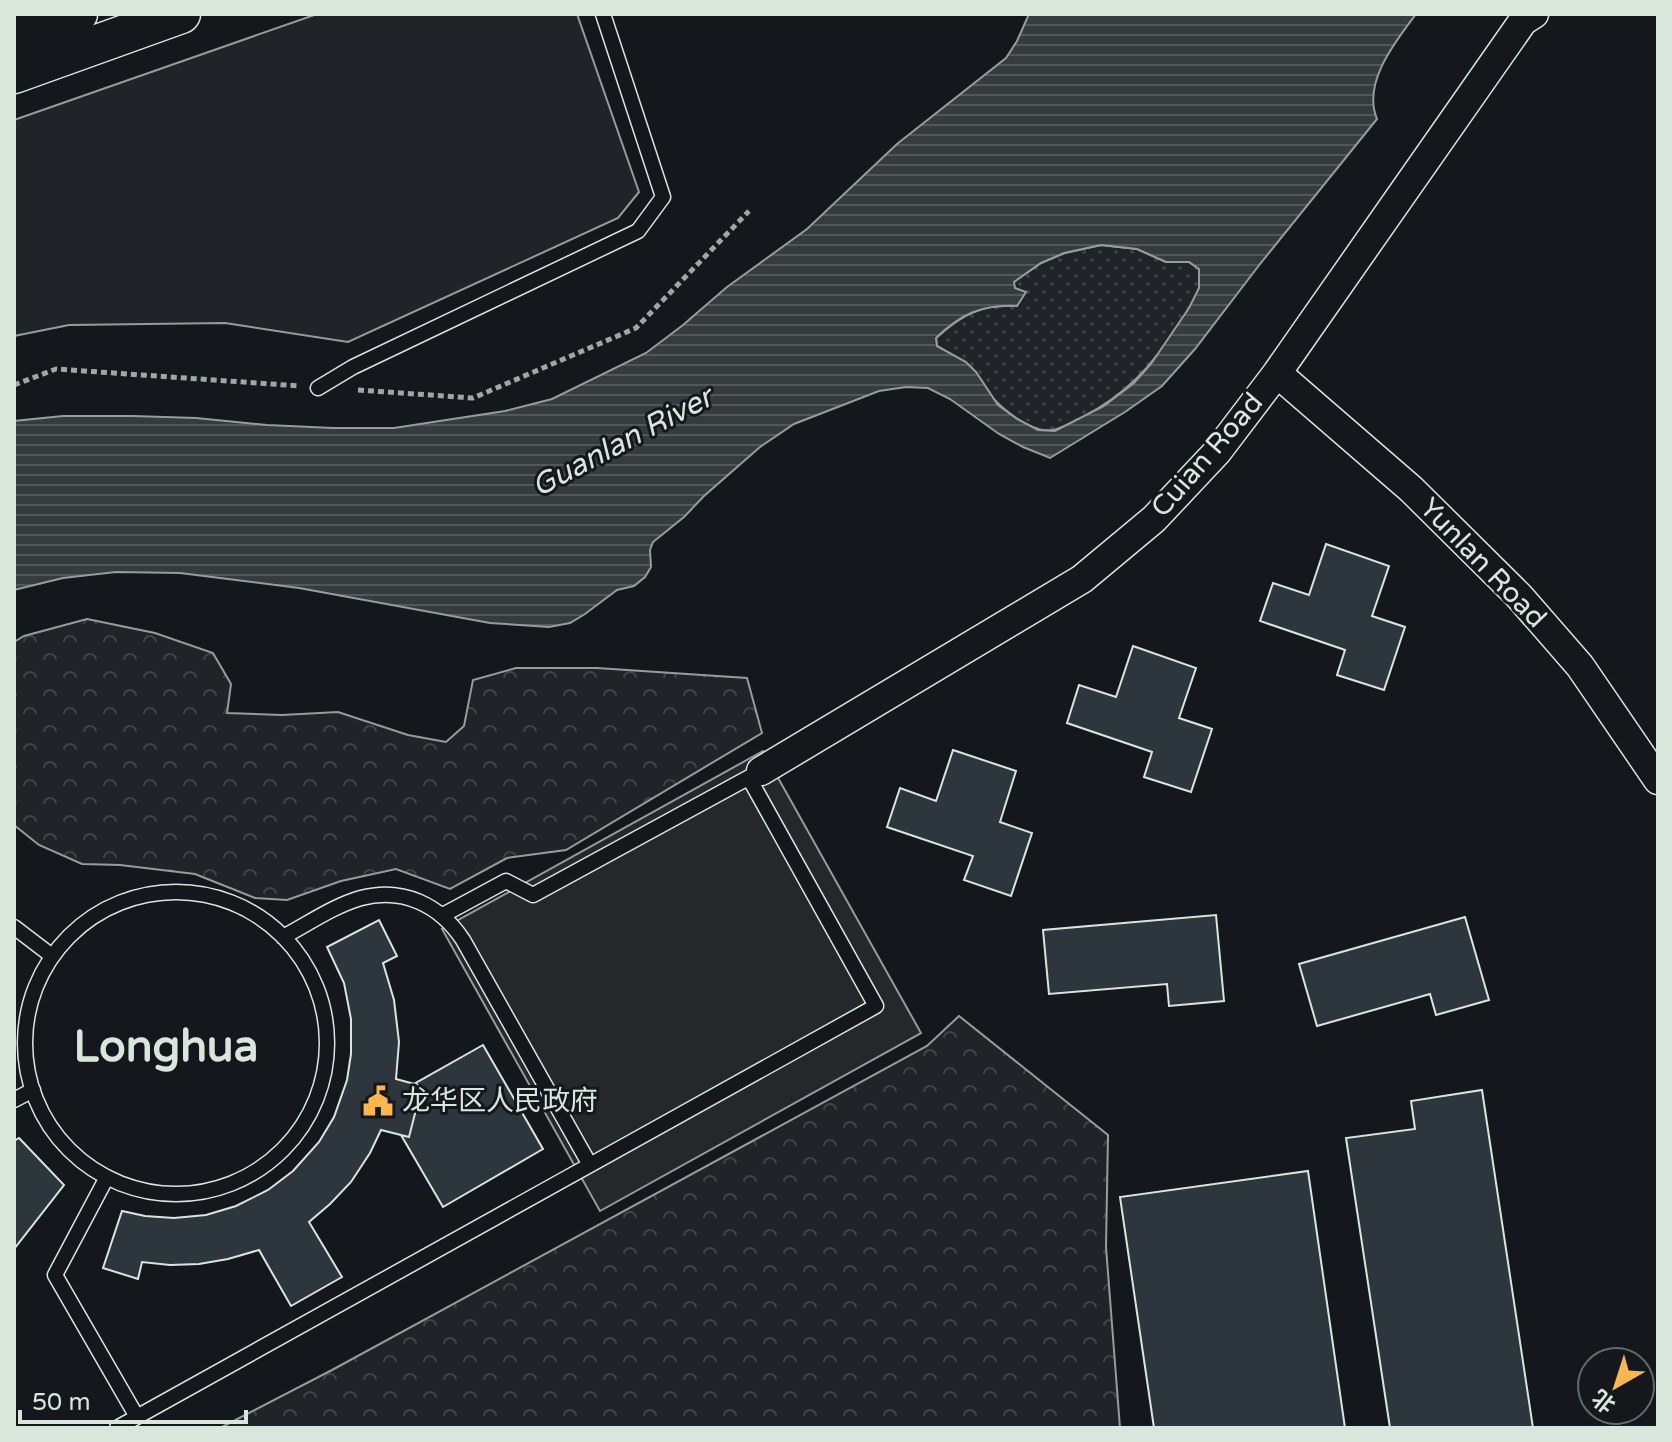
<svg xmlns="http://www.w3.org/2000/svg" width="1672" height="1442" font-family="'Varela Round','Noto Sans SC',sans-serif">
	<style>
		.grass { fill: url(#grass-dots); stroke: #939e99; stroke-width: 2 }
		.forest { fill: url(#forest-crowns); stroke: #939e99; stroke-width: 2 }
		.park { fill: #202428; stroke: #939e99; stroke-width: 2 }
		.parking { fill: #24282b; stroke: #939e99; stroke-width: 2 }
		.water { fill: url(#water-rules); stroke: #939e99; stroke-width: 2; fill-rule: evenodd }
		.building { fill: #2c363c; stroke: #d8e6dc; stroke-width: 2 }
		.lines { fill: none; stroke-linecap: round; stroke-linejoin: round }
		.lane-casing { stroke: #d8e6dc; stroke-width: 17 }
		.street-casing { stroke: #d8e6dc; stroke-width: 31 }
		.secondary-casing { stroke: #d8e6dc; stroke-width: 41 }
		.path { stroke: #9da8a2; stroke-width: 5; stroke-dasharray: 6 4; stroke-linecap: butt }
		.lane { stroke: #14181c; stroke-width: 14 }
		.street { stroke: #14181c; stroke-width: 28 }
		.secondary { stroke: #14181c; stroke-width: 38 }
		.labels { text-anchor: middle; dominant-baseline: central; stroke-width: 6; stroke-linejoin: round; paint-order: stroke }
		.street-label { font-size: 28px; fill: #d8e6dc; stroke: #14181c }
		.poi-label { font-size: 28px; fill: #d8e6dc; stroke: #14181c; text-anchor: start }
		.water-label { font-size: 30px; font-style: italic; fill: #d8e6dc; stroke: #14181c }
		.town-label { font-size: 44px; font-weight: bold; fill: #d8e6dc; stroke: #14181c }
	</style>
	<defs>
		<pattern id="grass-dots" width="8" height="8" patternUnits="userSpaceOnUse" patternTransform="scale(2)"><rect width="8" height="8" fill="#202428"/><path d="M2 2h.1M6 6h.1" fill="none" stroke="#404447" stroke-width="1.8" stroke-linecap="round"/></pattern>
		<pattern id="forest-crowns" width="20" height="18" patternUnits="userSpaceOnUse" patternTransform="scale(2)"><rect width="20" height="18" fill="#202428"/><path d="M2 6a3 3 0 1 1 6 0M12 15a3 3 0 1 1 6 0" fill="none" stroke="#404447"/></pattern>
		<pattern id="water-rules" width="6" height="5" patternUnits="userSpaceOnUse" patternTransform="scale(2)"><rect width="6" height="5" fill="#363b3e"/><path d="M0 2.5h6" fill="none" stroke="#525759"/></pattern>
	</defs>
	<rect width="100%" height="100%" fill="#14181c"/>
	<path class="grass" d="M1101,245L1137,249L1166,262H1189L1199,269C1199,275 1200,282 1199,287C1196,301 1186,314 1178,325C1152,367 1125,395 1081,418C1066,425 1053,435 1035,428C994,412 974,369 937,346L936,338C962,314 982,304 1017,306L1013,282L1041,263L1065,253Z"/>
	<path class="forest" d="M87,619L155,633L213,653L231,684L227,713L282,715L338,712L408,735L446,742L464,726L473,680L516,668H597L747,678L762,733L566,850L507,858L450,889L396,869L341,881L287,900L255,898L195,874L120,865L82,864L39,845L14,825V642L24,636Z
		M959,1016L1108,1135L1106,1247L1120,1428H220L332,1370L927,1046Z"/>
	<path class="park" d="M317,14H577L639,192L618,218L348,342L225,323L69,325L14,336V120Z"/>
	<path class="parking" d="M763,751L921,1033L600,1211L442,929Z"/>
	<path class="water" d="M1029,14H1416C1395,42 1362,83 1377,119L1260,264L1195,349L1162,386L1125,412L1050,458L1023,447L999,434L950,399L928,388L906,387L879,391L794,424L760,447L704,496L684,517L653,542L650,550L651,567L645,577L634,586L617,590L585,614L570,623L549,627L490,623L299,588L180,573L116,572L63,578L14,590V421L63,416H133L196,418L267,425L333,428H394L505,411L552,399L646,353L683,325L727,287L807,229L897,144L1006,58L1017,41ZM1101,245L1137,249L1166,262H1189L1199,269V288L1189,308L1151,364L1134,383L1104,406L1055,431L1038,430L1017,419L998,405L976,372L966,362L937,346L936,338C961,314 982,304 1017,306L1026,292L1015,288L1014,282L1041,263L1064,253Z"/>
	<path class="building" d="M1326,544L1389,566L1372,616L1405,627L1384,690L1337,675L1345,650L1260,621L1273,583L1309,595Z
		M1133,646L1196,668L1179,718L1212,729L1191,792L1144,777L1152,752L1067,723L1079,685L1116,697Z
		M953,750L1016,771L1000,822L1032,833L1011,896L964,880L973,856L887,827L900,788L936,801Z
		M1216,915L1224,1001L1169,1006L1167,984L1049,994L1043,930Z
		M1465,917L1489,1000L1436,1015L1430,994L1317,1026L1299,964Z
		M379,920L397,956L383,963L394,1000L399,1042L396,1079L422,1086L409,1137L381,1130L370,1153L351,1182L330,1204L309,1222L342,1277L291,1306L259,1250L228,1259L199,1264L170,1265L142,1262L138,1279L103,1268L122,1211L145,1216L174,1218L206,1215L236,1206L268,1190L293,1171L319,1142L334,1117L347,1080L351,1054V1019L344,983L327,947Z
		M483,1045L543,1149L443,1207L401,1135L409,1137L422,1086L414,1084Z
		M1482,1090L1533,1428H1390L1346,1138L1415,1129L1411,1101Z
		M19,1138L64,1185L14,1249V1141Z
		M1308,1171L1345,1428H1154L1120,1197Z"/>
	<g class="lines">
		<g class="lane-casing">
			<path id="lane" d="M318,388L353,367L638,231L663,197L603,14
				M25 1043a151 151 0 1 1 302 0a151 151 0 1 1-302 0Z
				M443,915L506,881L533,895L757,773
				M14,927L52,956
				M283,937C308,924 333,906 361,898C403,887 440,905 463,940L590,1165
				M14,1100L33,1090
				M107,1177L55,1275L137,1417
				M117,1428L876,1006L749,778"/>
		</g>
		<g class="street-casing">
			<path id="street" d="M1277,373L1411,489L1519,596L1580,666L1658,780
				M761,771L1082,579L1154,519L1217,452L1277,373L1523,21L1534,14"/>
		</g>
		<g class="secondary-casing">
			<path id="secondary" d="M14,37L78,14
				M14,74L181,14"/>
		</g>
		<path class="path" d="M14,385L56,369L300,386
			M358,390L473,398L636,328L749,211"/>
		<use href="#lane" class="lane"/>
		<use href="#street" class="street"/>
		<use href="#secondary" class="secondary"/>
	</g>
	<defs>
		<g id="civic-bare" transform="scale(2.4)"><path d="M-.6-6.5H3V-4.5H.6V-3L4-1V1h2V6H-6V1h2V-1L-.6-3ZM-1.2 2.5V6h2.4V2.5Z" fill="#ffb74d" stroke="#14181c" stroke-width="2.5" paint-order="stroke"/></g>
	</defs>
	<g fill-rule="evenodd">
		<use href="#civic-bare" x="378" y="1101"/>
	</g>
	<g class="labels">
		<g class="street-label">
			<text transform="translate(1207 455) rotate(-49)">Cuian Road</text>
			<text transform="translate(1483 563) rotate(46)">Yunlan Road</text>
		</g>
		<g class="poi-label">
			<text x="402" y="1101">龙华区人民政府</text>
		</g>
		<g class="water-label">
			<text transform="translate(622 442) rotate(-28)">Guanlan River</text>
		</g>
		<g class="town-label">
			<text x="166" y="1047">Longhua</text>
		</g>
	</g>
	<rect width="1672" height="1442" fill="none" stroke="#d8e6dc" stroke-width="32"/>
	<g transform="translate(1616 1386) rotate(219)"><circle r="38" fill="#14181c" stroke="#626a69" stroke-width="2"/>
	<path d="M0-6L14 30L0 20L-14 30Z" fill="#ffb74d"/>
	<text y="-12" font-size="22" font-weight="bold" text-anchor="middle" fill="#d8e6dc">北</text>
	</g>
	<path d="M20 1410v12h226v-12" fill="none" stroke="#d8e6dc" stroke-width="4"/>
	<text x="32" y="1410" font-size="24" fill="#d8e6dc" stroke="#14181c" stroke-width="6" paint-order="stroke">50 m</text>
</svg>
